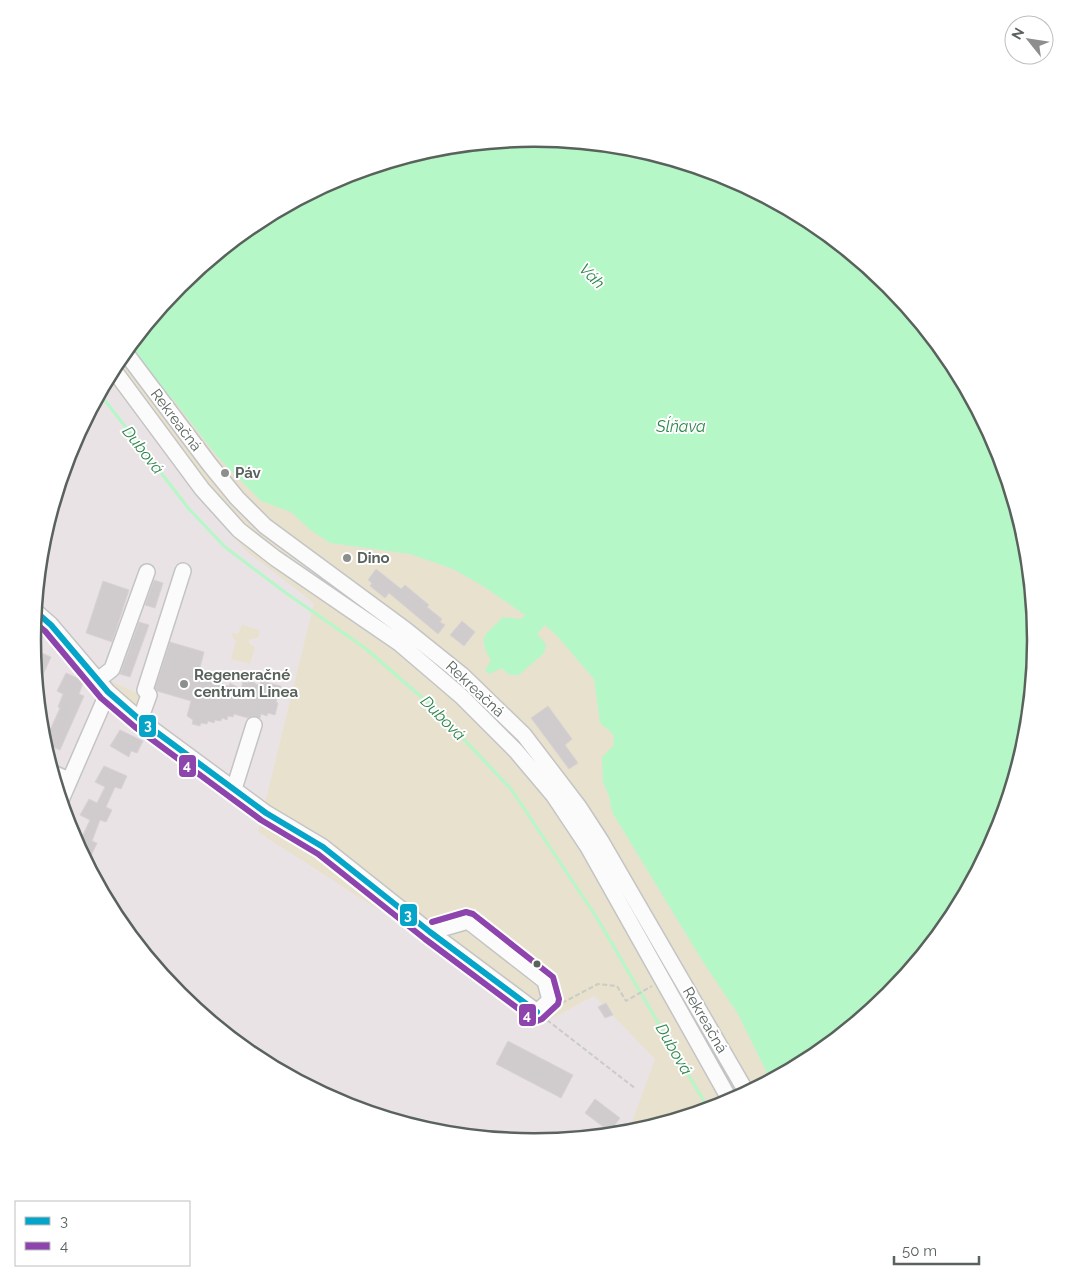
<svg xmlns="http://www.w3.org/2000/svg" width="1069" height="1281" font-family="Raleway,sans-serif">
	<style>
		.green { fill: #e7e1ce }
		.water { fill: #b5f7c6 }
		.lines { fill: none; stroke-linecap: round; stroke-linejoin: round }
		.stream { stroke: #b5f7c6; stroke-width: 3 }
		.building { fill: #d0cccd; stroke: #d9d2d5 }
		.minor-casing { stroke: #c4c4c4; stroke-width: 18 }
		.path { stroke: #caccc5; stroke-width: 2; stroke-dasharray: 5 2.5; stroke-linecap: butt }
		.minor { stroke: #fcfbfb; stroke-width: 15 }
		.bus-1-casing { stroke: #fff; stroke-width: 10 }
		.bus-2-casing { stroke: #fff; stroke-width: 10 }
		.bus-1 { stroke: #04a5c8; stroke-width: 6 }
		.bus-2 { stroke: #8e44ad; stroke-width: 6 }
		.poi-dot { fill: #8c8f8c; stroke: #fff; stroke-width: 2 }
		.bus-dot { fill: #59625c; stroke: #fff; stroke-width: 2 }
		.labels { text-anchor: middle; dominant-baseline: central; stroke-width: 4; stroke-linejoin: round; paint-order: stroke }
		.street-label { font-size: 15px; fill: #59625c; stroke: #fff }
		.poi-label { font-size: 15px; font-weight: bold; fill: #59625c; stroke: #fff; text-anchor: start }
		.water-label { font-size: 16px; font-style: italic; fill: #2e864e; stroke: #fff }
		.rim { fill: none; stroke: #59625c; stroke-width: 2.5 }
		.line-badge { stroke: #fff; stroke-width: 2 }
		.badge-label { font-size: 14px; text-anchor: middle; font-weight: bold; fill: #fff }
	</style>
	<rect width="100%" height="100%" fill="#eae3e6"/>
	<path class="green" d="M129,347L175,402L217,456L261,501L291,512L309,529L330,543L410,554L453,569L483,586L525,615L521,619L483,645C490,659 501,675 519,675L544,653L537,634L545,625L557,636L594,679L600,723L613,734L614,745L603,782L609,796L612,812L703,962L738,1014L771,1081L726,1104L692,1115L688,1107L666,1123L628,1133L655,1059L594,996L545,1022L523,1011L457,960L258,832L314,603L246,551L185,480L118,391L107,380L117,361Z
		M242,625L259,630L260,632L258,638L249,639V643L255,647L250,664L231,659L236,641L232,637V633L238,634Z
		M109,680L141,695L142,707L131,709L107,685Z"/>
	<path class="water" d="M535,139L633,148L727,177L814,223L890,286L952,362L998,449L1027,543L1036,641L1027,739L998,833L952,920L889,996L813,1058L771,1081L738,1014L703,962L612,812L609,796L603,782L602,757L614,745L613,734L600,723L594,679L557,636L545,625L537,634L546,644L544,653L519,675H510L501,668L490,674L485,670L491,661C477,635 484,637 503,617L521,619L525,615L483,586L453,569L410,554L330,543L309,529L291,512L261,501L217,456L175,402L129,347L180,285L256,223L343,177L437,148Z"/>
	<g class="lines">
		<path class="stream" d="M100,394L189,509L225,547L286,593L365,648L434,708L511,789L597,918L709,1110"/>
	</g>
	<path class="building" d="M376,569L401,589L405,585L429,605L427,607L442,619L440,622L445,625L438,634L389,593L385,598L370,586L372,583L368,580Z
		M154,580L163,583L155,608L145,605Z
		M103,581L129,590L112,642L86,633Z
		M462,621L475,632L464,646L450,635Z
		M139,622L149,625L130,677L120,674Z
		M170,642L204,652L198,675L212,678V681L229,686L230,683L241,689L243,682L248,683L249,680L260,686L261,681L281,686L276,702L278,703L275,715L268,713L267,716L261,714L260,718L252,716L248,718L234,714L233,717L228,716L227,720L222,718L221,721L215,720L214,723L208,721L207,724L201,723L200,726L192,724L193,720L187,716L191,701L157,691L155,688Z
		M37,651L51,657L37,688L34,658Z
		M66,673L84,681L79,694L84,696L60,750L44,743L60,708L58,707L63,694L57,691Z
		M548,706L572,739L565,745L578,763L569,769L531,718Z
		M120,730L143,741L137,753L131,751L129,757L110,746Z
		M104,766L127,776L121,789L115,787L106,807L112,810L106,822L100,820L92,841L97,843L91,856L81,851L70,831L82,837L90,820L80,815L89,799L97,803L105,787L95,782Z
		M606,1003L613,1015L605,1018L598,1007Z
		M508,1041L573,1075L561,1098L496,1064Z
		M595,1099L620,1118L610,1132L585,1113Z"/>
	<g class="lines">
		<g class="minor-casing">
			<path id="minor" d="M125,352L210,465L237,498L265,526L406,630L462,675L524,735L579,807L601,841L747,1093
				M113,369L202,489L239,530L275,558L399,643L461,696L516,751L554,796L588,847L731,1102
				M35,611L51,625L108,692L140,720L266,813L323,847L430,932L537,1012L550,1000L545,981L468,921L430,932
				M98,680L112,669L147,572
				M140,720L149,695L145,690L183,571
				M53,773L69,780
				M234,789L254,725
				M61,800L108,692"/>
		</g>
		<path class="path" d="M562,1003L598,984L617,986L626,1001L652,986
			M547,1020L636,1089"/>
		<use href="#minor" class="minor"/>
		<g class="bus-1-casing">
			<path id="bus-1" d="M35,611L51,625L108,692L140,720L266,813L323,847L430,932L537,1012"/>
		</g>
		<g class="bus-2-casing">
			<path id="bus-2" d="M34,622L45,631L101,698L135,727L261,820L318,854L425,939L532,1019L537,1021L542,1019L558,1004L559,999L553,977L473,914L466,912L432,922"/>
		</g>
		<use href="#bus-1" class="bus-1"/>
		<use href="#bus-2" class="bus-2"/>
	</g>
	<g class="poi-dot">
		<circle cx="225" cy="473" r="5"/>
		<circle cx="347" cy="558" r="5"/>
		<circle cx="184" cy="684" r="5"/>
	</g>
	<circle class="bus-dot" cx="537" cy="964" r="4.5"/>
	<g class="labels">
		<g class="street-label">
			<text transform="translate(176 420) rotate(53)">Rekreačná</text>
			<text transform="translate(475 689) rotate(43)">Rekreačná</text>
			<text transform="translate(705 1020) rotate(60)">Rekreačná</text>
		</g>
		<g class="poi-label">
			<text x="235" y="473">Páv</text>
			<text x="357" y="558">Dino</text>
			<text x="194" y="675">Regeneračné<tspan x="194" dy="17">centrum Linea</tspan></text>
		</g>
		<g class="water-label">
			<text transform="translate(592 276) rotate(45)">Váh</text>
			<text x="681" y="426">Sĺňava</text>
			<text transform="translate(143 450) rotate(52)">Dubová</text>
			<text transform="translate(443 718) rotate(45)">Dubová</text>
			<text transform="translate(674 1049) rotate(60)">Dubová</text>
		</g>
	</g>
	<path d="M0 0H1069V1281H0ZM41 640a493 493 0 1 1 986 0a493 493 0 1 1-986 0Z" fill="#fff" fill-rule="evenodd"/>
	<path class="rim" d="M41 640a493 493 0 1 1 986 0a493 493 0 1 1-986 0Z"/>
	<g class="line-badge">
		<rect x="138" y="714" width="19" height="24" rx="5" fill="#04a5c8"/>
		<rect x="178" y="754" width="19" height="24" rx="5" fill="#8e44ad"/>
		<rect x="399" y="903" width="19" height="24" rx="5" fill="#04a5c8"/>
		<rect x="518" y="1003" width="19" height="24" rx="5" fill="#8e44ad"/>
	</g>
	<g class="badge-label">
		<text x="148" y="730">3</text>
		<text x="187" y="770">4</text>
		<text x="408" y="920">3</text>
		<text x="527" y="1020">4</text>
	</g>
	<rect x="15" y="1201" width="175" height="65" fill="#ffffff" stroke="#bdc0be"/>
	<rect x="25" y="1217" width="25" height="8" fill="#04a5c8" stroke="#bdc0be"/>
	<text x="60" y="1226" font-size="15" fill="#59625c">3</text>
	<rect x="25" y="1242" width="25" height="8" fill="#8e44ad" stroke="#bdc0be"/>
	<text x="60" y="1251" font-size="15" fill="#59625c">4</text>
	<g transform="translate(1029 40) rotate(300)"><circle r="24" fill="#ffffff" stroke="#bdc0be"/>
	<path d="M0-4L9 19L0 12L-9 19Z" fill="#8c8f8c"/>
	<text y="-8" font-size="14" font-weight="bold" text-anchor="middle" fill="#59625c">N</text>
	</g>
	<path d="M894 1256v8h85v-8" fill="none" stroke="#59625c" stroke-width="2.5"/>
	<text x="902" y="1256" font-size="15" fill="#59625c" stroke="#ffffff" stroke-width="4" paint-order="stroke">50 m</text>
</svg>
